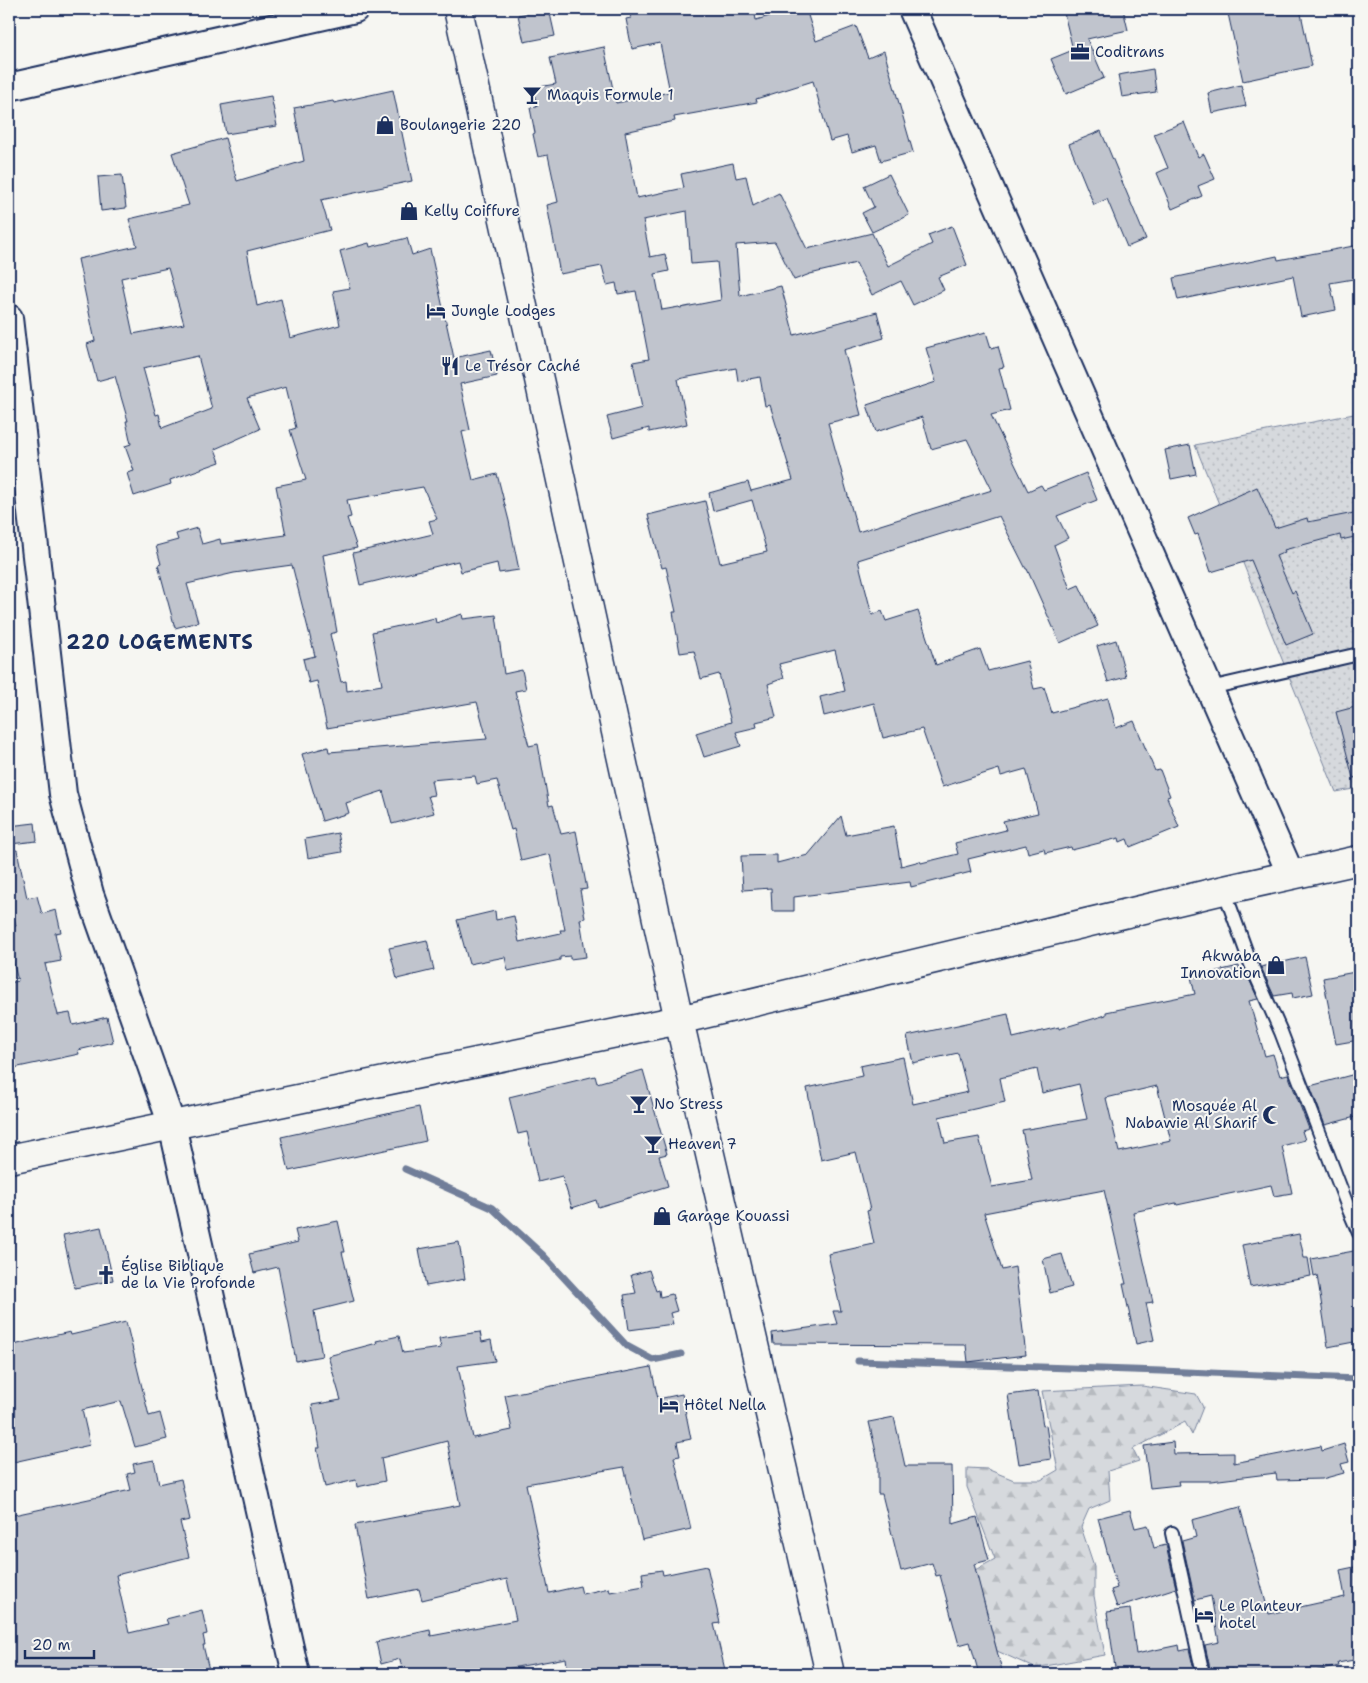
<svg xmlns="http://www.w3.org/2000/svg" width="1368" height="1683" font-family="'Shantell Sans',sans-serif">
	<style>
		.grass { fill: url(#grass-dots); stroke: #78849e }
		.forest { fill: url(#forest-firs); stroke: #78849e }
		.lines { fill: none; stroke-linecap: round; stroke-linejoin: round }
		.stream { stroke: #717e99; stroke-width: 7 }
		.building { fill: #c0c4cd; stroke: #1b2f5e; fill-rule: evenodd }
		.service-casing { stroke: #1b2f5e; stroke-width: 16 }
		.minor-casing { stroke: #1b2f5e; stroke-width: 30 }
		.tertiary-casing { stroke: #1b2f5e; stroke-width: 31 }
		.service { stroke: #f6f6f2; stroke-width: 12 }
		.minor { stroke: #f6f6f2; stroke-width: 26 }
		.tertiary { stroke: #f6f6f2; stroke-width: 28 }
		.labels { text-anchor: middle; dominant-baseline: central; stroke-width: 4; stroke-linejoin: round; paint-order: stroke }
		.poi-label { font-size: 15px; fill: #1b2f5e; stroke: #f6f6f2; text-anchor: start }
		.district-label { font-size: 20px; font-weight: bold; letter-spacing: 1px; fill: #1b2f5e; stroke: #f6f6f2 }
	</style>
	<defs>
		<pattern id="grass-dots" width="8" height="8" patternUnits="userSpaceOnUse" patternTransform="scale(1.25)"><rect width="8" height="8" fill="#d6d9dd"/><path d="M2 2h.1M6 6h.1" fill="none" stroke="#b7bbc0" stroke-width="1.8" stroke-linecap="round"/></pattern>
		<pattern id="forest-firs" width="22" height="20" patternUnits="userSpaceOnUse" patternTransform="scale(1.25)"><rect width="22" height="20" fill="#d6d9dd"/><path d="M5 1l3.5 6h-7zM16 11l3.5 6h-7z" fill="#b7bbc0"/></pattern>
	</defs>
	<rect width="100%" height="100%" fill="#f6f6f2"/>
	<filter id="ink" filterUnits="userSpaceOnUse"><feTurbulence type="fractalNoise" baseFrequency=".02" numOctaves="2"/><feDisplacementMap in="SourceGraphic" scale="10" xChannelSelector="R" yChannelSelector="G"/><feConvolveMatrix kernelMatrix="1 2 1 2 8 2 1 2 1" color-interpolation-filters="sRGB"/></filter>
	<g filter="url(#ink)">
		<path class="grass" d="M1359,413V788L1336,792L1195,445Z"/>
		<path class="forest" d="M1142,1386L1196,1394L1203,1407L1192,1435L1185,1422L1133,1449L1139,1461L1108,1471L1110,1500L1089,1509L1081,1527L1094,1566V1596L1105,1655L1035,1668L997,1651L975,1570L995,1559L967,1487V1468L987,1469L1014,1480H1041L1058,1470L1042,1391Z"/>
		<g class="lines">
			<path class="stream" d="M405,1169L492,1208L543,1255L627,1346L653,1360L681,1354
				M858,1361L1161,1371L1359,1379"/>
		</g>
		<path class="building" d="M549,9L555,36L524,42L518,15Z
			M629,9H754L756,20L794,9H806L816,41L856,26L868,58L884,51L913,152L881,161L876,145L852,152L847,136L830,141L813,81L756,99L757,102L674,117L675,121L625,132L637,198L684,188L681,174L733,163L736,178L746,176L753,206L779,193L807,249L872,233L888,266L932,244L928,235L952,226L967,265L938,277L944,290L913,305L901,281L872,295L856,263L810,274L794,280L775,242L736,245L740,296L781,286L794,335L877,312L884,338L844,350L861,415L828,423L858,532L992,490L967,439L931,449L922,417L876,432L867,405L936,382L926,348L986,332L991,348L998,346L1004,367L999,368L1010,410L991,415L1028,491L1041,485L1044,490L1086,473L1097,500L1057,516L1068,538L1054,545L1070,589L1079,585L1098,626L1060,643L1027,569H1026L999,516L858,560L872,615L882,611L886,621L918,611L936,665L980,649L988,671L1027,661L1034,689L1044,687L1052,713L1108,698L1116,728L1134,721L1155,771L1160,770L1170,796L1167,797L1179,827L1130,847L1127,839L1120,842L1119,838L1072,850L1071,847L1045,853L1044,849L1028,853L1026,845L968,859L971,872L911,887L910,882L794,897V911H772L771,888L743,890L741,856L777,855V863L808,855L841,816L846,835L894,826L901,866L920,861L921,863L958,854L955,843L1006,830L1003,821L1038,813L1026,769L1001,776L999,769L942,787L922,729L883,738L874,703L824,716L820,697L845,691L835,650L779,664L784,678L768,684L776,717L756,722L757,727L736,732L741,746L704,757L696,733L731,722L719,674L701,679L694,651L680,653L673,612H676L666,567L662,568L648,515L705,501L720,563L767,552L752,500L713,511L709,493L748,482L751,491L793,480L770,405L765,406L760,377L738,381L736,368L678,379L687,424L649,432V428L613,438L607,417L642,408L633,362L649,359L636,291L618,294L616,283L607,285L602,266L560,274L547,205L558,202L548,155L538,157L533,134L535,133L530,108L537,107L533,88L556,84L550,58L604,47L616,103L670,92L660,43L632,49L626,19L631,18ZM687,211L691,264L717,262L721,300L680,308L679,307L662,310L655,274L669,271L665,254L650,257L643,220Z
			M1063,9H1123L1128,30L1087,39L1104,78L1066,94L1051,59L1073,50Z
			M1227,9H1300L1312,66L1243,81Z
			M1153,69L1156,92L1122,97L1118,75Z
			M1241,85L1246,106L1212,113L1208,93Z
			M393,90L412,181L321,200L330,230L247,251L257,306L281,299L290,338L340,325L333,291L350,288L340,251L369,243L370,247L407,238L412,255L430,249L454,358L491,350L497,376L460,384L470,430L462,432L473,480L497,474L509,521L519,570L499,573L497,563L461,572L458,561L360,585L353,553L433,534L429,521L437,519L423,487L347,500L351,517L347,518L357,548L323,555L337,632L330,634L341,682L346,681L347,691L382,685L372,632L435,618L436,623L462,614L463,619L496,615L504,674L522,670L526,689L515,691L529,746L538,744L549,806L553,805L561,834L576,831L587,889L580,890L585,918L580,919L586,957L570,959V956L560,957V960L508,971L505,957L469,964L457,920L495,911L496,920L514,916L519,942L561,933L560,930H565L550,854L521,861L514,829L511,830L497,780L477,784L475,776L431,780L434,795L428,796L434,813L392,824L383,791L346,803L349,813L322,821L302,754L328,747L329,752L487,739L477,702L327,728L317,681L309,683L303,659L315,656L292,565L234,573L187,584L198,622L175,628L158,565L161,564L156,546L178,540L176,534L197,528L202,544L220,539L221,544L286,535L276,486L306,480L290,430L296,428L286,387L247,398L260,429L215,449L220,462L170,480L171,484L134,496L127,473L134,471L125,446L131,444L126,421H128L115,376L97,381L87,344L95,341L78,259L137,246L129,219L189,205L172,153L225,138L237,181L304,161L294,108L333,101L334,103ZM168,268L184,324L133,334L121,278ZM198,356L212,409L162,428L159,414L156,415L143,368Z
			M271,96L277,126L226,134L221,105Z
			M1184,122L1198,157L1204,154L1215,179L1198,186L1202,196L1172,209L1157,173L1168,168L1154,134Z
			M1101,131L1146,239L1127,247L1107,199L1094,205L1069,144Z
			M889,174L909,215L872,232L862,213L874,207L864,186Z
			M122,175L126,208L101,211L98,177Z
			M1359,245V278L1330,283L1336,310L1301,317L1293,276L1178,300L1173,278L1277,256L1278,260Z
			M1190,445L1196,474L1171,479L1165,450Z
			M1257,487L1275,528L1307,518L1308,522L1359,512V536L1341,540L1340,535L1284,550L1285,552L1276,556L1292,593L1295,591L1313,634L1286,645L1251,560L1211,572L1198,534L1195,535L1188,518Z
			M1116,640L1126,677L1108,682L1097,646Z
			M1359,706V777L1353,778L1336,712Z
			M35,823L37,841L10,844L9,826Z
			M338,833L342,852L308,858L305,839Z
			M17,850L27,898L37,896L42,914L56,910L61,932L55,933L61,961L45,964L58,1015L70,1013L73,1025L107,1017L113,1042L78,1050L79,1054L9,1069V983L18,981L10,949L14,948L10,928L16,926L9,897V851Z
			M427,940L434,970L397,979L389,948Z
			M1305,957L1313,994L1293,998L1292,993L1274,996L1261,967Z
			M1239,966L1240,971L1245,970L1258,999L1249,1001L1265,1056L1273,1054L1280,1076L1288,1074L1309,1129L1302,1131L1305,1140L1282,1146L1292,1193L1274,1196L1271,1185L1177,1205L1176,1203L1133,1212L1153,1302L1146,1303L1154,1340L1136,1344L1123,1284H1126L1104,1190L984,1213L1002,1270L1015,1267L1026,1355L968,1362L966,1345L773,1344L772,1333L837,1324L833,1311H841L828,1254L874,1244L867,1211L870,1210L856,1152L821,1160L807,1088L862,1076L860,1066L903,1057L913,1104L968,1092L958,1053L913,1063L907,1036L1008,1014L1013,1038L1059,1027V1029L1106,1015V1012L1195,994L1191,977ZM1037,1069L1042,1093L1079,1084L1087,1119L1022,1130L1032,1180L992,1187L979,1137L945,1143L939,1117L1005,1102L1000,1078ZM1157,1086L1171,1141L1119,1152L1106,1098Z
			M1355,972L1359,993V1040L1336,1044L1323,978Z
			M643,1070L667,1154L659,1156L668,1186L598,1207L596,1200L572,1208L562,1176L538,1182L527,1132L518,1134L509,1097L595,1076L597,1083Z
			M1359,1073V1116L1325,1125L1310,1086Z
			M419,1107L426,1141L289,1171L281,1137Z
			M338,1221L345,1252H342L354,1301L314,1311L322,1356L296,1361L278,1267L254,1273L249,1254L298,1242L295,1230Z
			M101,1227L113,1280L75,1288L63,1235Z
			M1299,1234L1304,1258H1308L1311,1276L1250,1287L1242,1245Z
			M459,1242L465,1279L426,1286L419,1249Z
			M1359,1250V1341L1328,1347L1317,1275L1314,1276L1311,1259Z
			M1062,1254L1072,1287L1050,1293L1043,1259Z
			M649,1270L656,1291L659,1290L660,1297L672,1294L677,1311L670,1313L673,1324L629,1330L624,1295L636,1293L631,1275Z
			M126,1322L149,1416L160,1413L167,1439L135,1447L121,1401L82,1410L90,1445L9,1463V1346L70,1332L71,1335Z
			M480,1332L482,1342L491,1340L495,1361L458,1366L473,1438L512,1430L505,1395L651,1367L658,1399L682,1394L691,1439L677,1442L680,1456L674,1457L691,1529L642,1540L624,1467L526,1484L549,1593L580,1586L582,1594L609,1588L610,1592L644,1586L642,1573L662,1570L663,1575L707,1566L720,1623L714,1624L726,1674H568L566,1658L478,1674H403L400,1659L381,1664L376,1642L430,1630L431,1636L516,1620L507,1579L422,1600L419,1589L369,1599L355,1525L460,1505L447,1441L381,1458L385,1481L357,1487L356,1480L325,1487L317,1448H320L312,1405L341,1400L328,1356L377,1343L376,1341L399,1336L403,1353L441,1348L439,1338Z
			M1038,1391L1043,1426L1046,1425L1051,1459L1019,1464L1008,1395Z
			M894,1417L905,1466H952L953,1524L977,1517L989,1560L974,1564L1003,1674H979L970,1642L959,1645L940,1575L936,1576L932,1563L901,1571L882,1494H878V1461L869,1422Z
			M1173,1442L1174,1454L1234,1453V1463L1321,1446L1322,1451L1344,1444L1349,1462L1341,1464L1344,1473L1322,1479L1277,1480L1276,1473L1211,1481H1178L1179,1485L1150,1488L1144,1446Z
			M154,1460L159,1484L181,1479L190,1520L180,1522L189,1557L116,1575L129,1633L168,1624L166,1619L202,1610L207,1634L203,1635L205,1645H203L210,1674H9V1516L131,1490L127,1474L135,1472L133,1464Z
			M1240,1507L1269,1614L1345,1597L1340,1570L1359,1566V1659L1338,1663L1339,1666L1317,1671L1318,1674H1233L1232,1669L1211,1673L1205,1645L1219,1642L1211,1596L1195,1600L1182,1541L1196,1537L1192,1520Z
			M1130,1510L1135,1528L1148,1525L1154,1548L1166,1545L1176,1588L1117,1607L1111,1590L1117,1588L1098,1518Z
			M1130,1609L1136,1654L1179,1645L1180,1651L1189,1649L1195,1674H1116L1107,1612Z"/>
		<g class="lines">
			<g class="service-casing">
				<path id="service" d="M1210,688L1359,654
					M1224,890L1250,962L1281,1032L1349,1210L1359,1233
					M1172,1533L1203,1674"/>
			</g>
			<g class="minor-casing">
				<path id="minor" d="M912,9L1291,875
					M9,87L355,9
					M9,318L63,794L90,894L172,1125L296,1674"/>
			</g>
			<g class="tertiary-casing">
				<path id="tertiary" d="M458,9L679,1020L830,1674
					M9,1159L679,1020L1224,890L1359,860"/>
			</g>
			<use href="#service" class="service"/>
			<use href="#minor" class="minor"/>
			<use href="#tertiary" class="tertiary"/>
		</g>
	</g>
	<defs>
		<g id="office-bare" transform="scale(1.5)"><path d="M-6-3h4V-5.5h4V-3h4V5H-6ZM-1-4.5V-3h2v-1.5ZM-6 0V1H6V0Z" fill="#1b2f5e" stroke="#f6f6f2" stroke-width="2.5" paint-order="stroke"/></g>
		<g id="bar-bare" transform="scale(1.5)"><path d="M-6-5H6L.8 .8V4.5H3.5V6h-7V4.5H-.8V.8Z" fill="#1b2f5e" stroke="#f6f6f2" stroke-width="2.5" paint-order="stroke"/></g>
		<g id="shop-bare" transform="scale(1.5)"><path d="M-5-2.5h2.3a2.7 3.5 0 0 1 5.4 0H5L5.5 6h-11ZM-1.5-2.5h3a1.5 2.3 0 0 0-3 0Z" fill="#1b2f5e" stroke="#f6f6f2" stroke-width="2.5" paint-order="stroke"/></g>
		<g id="hotel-bare" transform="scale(1.5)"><path d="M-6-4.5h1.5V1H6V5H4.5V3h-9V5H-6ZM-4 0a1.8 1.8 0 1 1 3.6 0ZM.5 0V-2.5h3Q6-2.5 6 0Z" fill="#1b2f5e" stroke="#f6f6f2" stroke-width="2.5" paint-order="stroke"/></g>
		<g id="restaurant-bare" transform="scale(1.5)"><path d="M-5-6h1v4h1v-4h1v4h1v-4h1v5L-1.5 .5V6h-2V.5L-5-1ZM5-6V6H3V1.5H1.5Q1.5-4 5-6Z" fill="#1b2f5e" stroke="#f6f6f2" stroke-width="2.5" paint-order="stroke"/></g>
		<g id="mosque-bare" transform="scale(1.5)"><path d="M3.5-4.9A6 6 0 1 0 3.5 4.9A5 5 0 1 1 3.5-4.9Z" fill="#1b2f5e" stroke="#f6f6f2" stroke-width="2.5" paint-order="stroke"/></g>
		<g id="church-bare" transform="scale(1.5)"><path d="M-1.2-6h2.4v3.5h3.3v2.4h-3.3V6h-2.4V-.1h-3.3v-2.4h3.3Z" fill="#1b2f5e" stroke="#f6f6f2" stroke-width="2.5" paint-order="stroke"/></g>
	</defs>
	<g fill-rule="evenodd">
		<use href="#office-bare" x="1080" y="52"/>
		<use href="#bar-bare" x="532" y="95"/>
		<use href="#shop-bare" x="385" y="125"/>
		<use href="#shop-bare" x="409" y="211"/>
		<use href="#hotel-bare" x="436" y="311"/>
		<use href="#restaurant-bare" x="450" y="366"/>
		<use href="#shop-bare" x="1276" y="965"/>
		<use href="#bar-bare" x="639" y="1104"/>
		<use href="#mosque-bare" x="1272" y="1115"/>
		<use href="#bar-bare" x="653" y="1144"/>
		<use href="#shop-bare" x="662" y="1216"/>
		<use href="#church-bare" x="106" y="1275"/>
		<use href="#hotel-bare" x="669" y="1405"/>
		<use href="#hotel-bare" x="1204" y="1615"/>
	</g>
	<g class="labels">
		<g class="poi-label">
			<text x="1095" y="52">Coditrans</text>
			<text x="547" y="95">Maquis Formule 1</text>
			<text x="400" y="125">Boulangerie 220</text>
			<text x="424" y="211">Kelly Coiffure</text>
			<text x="451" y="311">Jungle Lodges</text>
			<text x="465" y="366">Le Trésor Caché</text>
			<text x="1261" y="956" text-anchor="end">Akwaba<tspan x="1261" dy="17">Innovation</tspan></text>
			<text x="654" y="1104">No Stress</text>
			<text x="1257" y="1106" text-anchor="end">Mosquée Al<tspan x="1257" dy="17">Nabawie Al Sharif</tspan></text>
			<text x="668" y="1144">Heaven 7</text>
			<text x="677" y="1216">Garage Kouassi</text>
			<text x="121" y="1266">Église Biblique<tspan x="121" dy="17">de la Vie Profonde</tspan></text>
			<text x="684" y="1405">Hôtel Nella</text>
			<text x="1219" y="1606">Le Planteur<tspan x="1219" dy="17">hotel</tspan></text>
		</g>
		<g class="district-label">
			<text x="160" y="642">220 LOGEMENTS</text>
		</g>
	</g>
	<rect width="1368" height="1683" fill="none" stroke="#f6f6f2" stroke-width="30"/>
	<rect x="15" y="15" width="1338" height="1653" fill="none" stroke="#1b2f5e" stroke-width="2" filter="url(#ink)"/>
	<path d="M25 1650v8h69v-8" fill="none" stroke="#1b2f5e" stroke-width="2.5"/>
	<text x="32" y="1650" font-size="15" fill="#1b2f5e" stroke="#f6f6f2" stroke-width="4" paint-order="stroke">20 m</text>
</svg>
